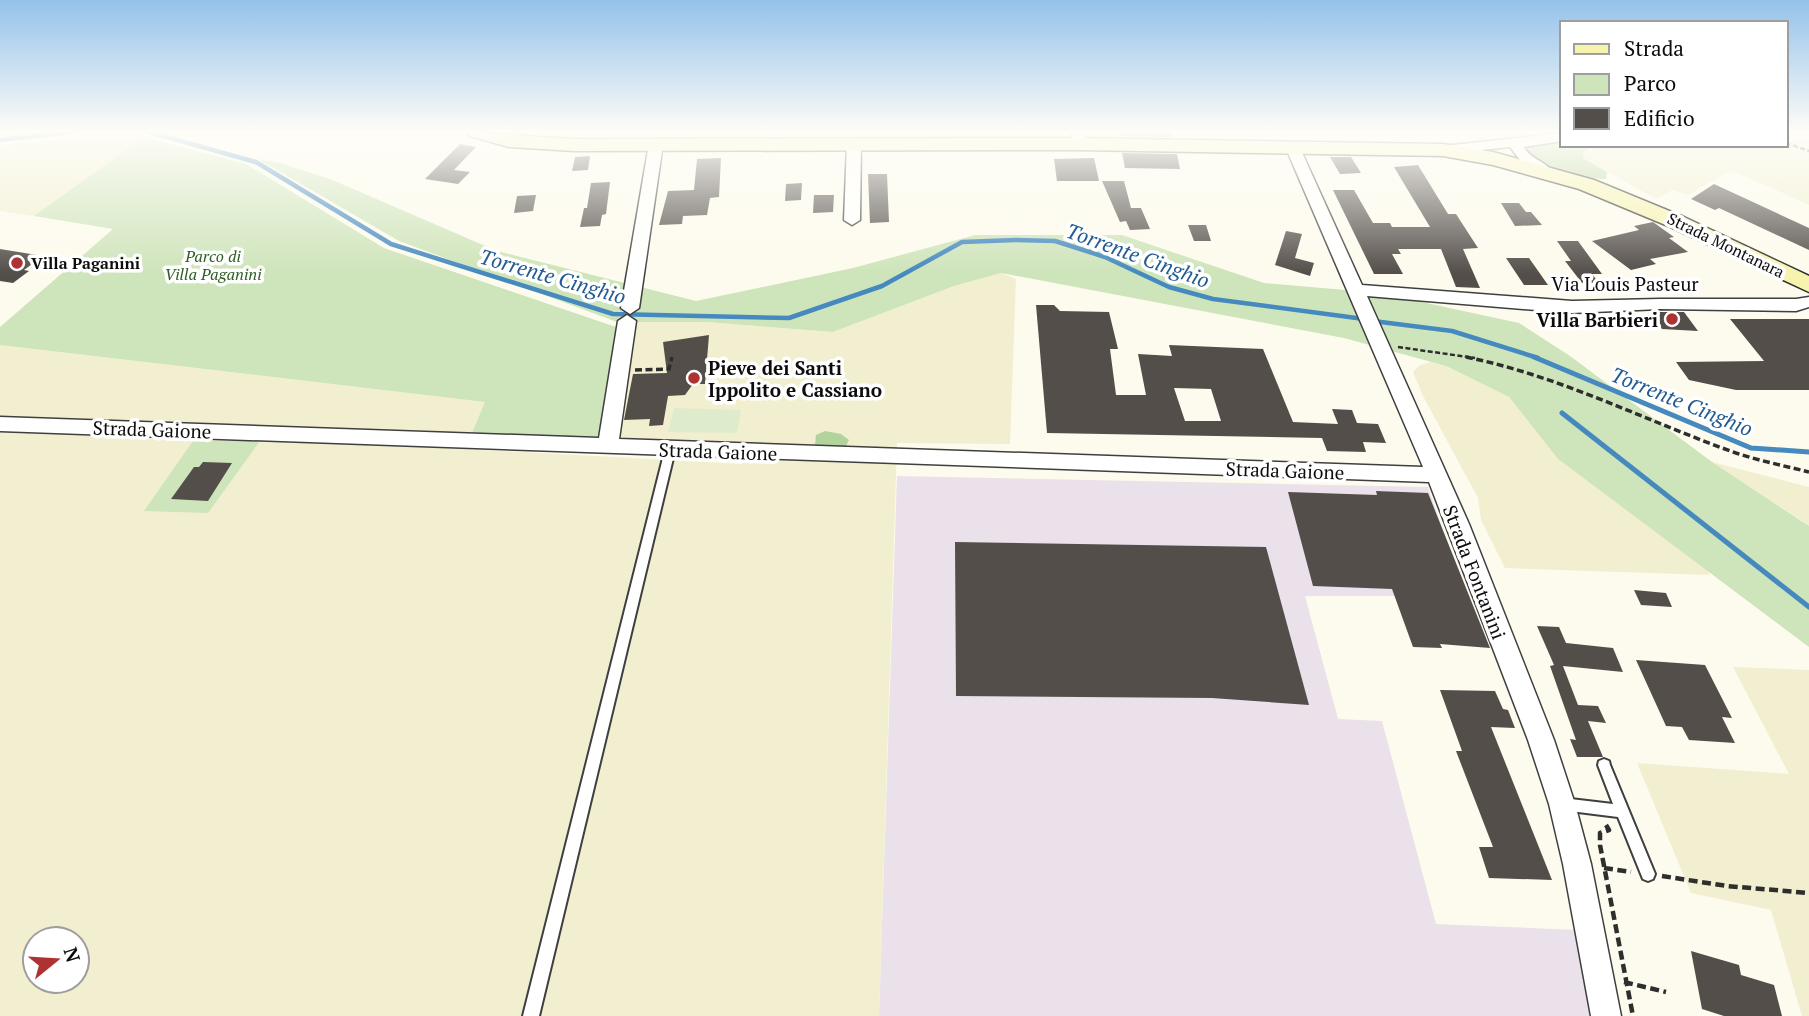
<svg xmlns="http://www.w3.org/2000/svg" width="1809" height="1016" font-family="'PT Serif',serif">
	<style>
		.industrial { fill: #eae1ea }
		.farmland { fill: #f1efcf; fill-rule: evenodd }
		.green { fill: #cee4ba }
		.forest { fill: #b2d39b }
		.pitch { fill: #dfeccb }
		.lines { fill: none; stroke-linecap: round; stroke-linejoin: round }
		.stream-far1 { stroke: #4589bf; stroke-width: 4.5 }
		.stream { stroke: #4589bf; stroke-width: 5 }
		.building { fill: #544e4a; fill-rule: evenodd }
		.lane-casing { stroke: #3f3f3f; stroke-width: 4 }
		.street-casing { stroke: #3f3f3f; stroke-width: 3 }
		.secondary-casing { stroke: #2e2e2e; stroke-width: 3 }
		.path-far2 { stroke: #2e2e2e; stroke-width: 2.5; stroke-dasharray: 5 2.5; stroke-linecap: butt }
		.path-far1 { stroke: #2e2e2e; stroke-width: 3.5; stroke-dasharray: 7 3.5; stroke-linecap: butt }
		.path { stroke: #2e2e2e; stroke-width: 4.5; stroke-dasharray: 9 4.5; stroke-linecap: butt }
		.lane { fill: #fff; fill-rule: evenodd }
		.street { fill: #fff; fill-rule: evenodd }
		.secondary { fill: #f7f2ae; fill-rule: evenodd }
		.poi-dot { fill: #ae3232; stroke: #fff; stroke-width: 2.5 }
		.labels { text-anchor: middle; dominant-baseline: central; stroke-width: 7; stroke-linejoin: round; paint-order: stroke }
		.far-street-label { font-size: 16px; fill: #0c0c0c; stroke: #fff }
		.far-park-label { font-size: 16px; font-style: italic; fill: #2d5d23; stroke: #fff }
		.far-poi-label { font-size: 16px; font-weight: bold; fill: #0c0c0c; stroke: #fff; text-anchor: start }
		.street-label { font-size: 19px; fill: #0c0c0c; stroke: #fff }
		.poi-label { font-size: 19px; font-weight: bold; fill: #0c0c0c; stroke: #fff; text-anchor: end }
		.water-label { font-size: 21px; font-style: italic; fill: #225b91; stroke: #fff }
	</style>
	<rect width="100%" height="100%" fill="#fdfbed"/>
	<path class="industrial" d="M897,476L1428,487L1466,596H1305L1338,719L1382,721L1436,924L1579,930L1590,1016H879Z"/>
	<path class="farmland" d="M1457,132H1562L1477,141Z
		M1786,132L1809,136V205L1731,170L1688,195L1672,190L1656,199L1583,158V152L1595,145H1786Z
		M144,137L34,216L0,211V145L65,139Z
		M1001,273L1016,279L1010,444L897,443L879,1016H0V345L486,402L466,449L742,464L741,446L612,441L629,322H706L833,332L954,286ZM35,939H77V981H35Z
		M1431,362L1446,366L1509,397L1558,459L1708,571L1709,575L1505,568L1481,520L1478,498L1423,396L1413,372L1420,365Z
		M1712,462L1809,487V526L1801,520Z
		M1733,667L1809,670V1016H1802L1771,910L1691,893L1637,763L1789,774Z"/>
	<path class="green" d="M144,137L246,164L384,248L616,327L607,405L596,441L470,438L485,402L0,345V327L113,229L34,216Z
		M258,159L280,163L330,179L497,251L696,301L853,268L975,235H1122L1264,283L1380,293L1519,323L1570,356L1712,462L1809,526V647L1558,459L1509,397L1446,366L1344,338L1001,273L954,286L833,332L706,322H617L399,241Z
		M193,441H260L208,513L144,511Z"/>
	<path class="forest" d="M1562,140V145H1595L1583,152V158L1607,172L1606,179C1578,178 1542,169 1525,146Z
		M825,431L841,434L849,440L844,450H822L815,445L816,435Z"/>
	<path class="pitch" d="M674,408L741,410L737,433L668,432Z"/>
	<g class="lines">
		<path class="stream-far1" d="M149,132L256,162L391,244L613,314L789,318L882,286L962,242L1016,240L1055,241L1105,257L1169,287L1213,299L1364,319
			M0,140L71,132
			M1373,321L1452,331L1538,358"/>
		<path class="stream" d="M1534,357L1751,448L1809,452
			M1562,413L1809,607"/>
	</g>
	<path class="building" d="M1119,132H1172L1173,137L1119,136Z
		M460,144L476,147L454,170L470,172L458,184L425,179Z
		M1122,153L1177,154L1180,169L1125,168Z
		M590,156L588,170L572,171L575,157Z
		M1330,157H1351L1361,173L1340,174Z
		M721,158L719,197L710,198L707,215L683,216L682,224L659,225L668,191L694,190L697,159Z
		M1094,158L1099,181H1057L1054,159Z
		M1418,165L1448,214H1456L1478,248L1463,249L1480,288L1456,287L1441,249H1398L1401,254H1392L1403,274H1374L1333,190H1354L1373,223H1390L1392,227H1430L1394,167Z
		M868,174H887L889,222L870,223Z
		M1102,181H1124L1131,208H1141L1150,229L1130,230L1126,221L1120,222Z
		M610,182L606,214L602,215L600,226L580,227L584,208H587L591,183Z
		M802,183L801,200L785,201L786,184Z
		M1714,184L1809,228V250L1719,208L1715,210L1691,199Z
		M536,195L533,211L514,213L517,196Z
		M814,195H834L833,212L813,213Z
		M1501,203H1519L1526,212H1531L1542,225L1515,226Z
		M1653,222L1674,237L1669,238L1688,252L1650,259L1656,264L1631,270L1592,241L1639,230L1634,226Z
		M1188,225H1206L1211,241H1194Z
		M1286,231L1302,234L1295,258L1314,263L1310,276L1275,265Z
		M1557,241H1578L1602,274H1592L1599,283H1582L1565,261H1571Z
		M0,249L43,256L24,270L29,271L13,283L0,281Z
		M1506,258H1529L1548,285H1524Z
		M1036,305H1054L1060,311L1109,312L1118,349H1110L1116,395H1146L1138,354L1172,356L1169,345L1263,349L1293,422L1338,424L1332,409L1352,410L1357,423L1378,424L1386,443L1363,442L1366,452L1327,451L1322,438L1047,433ZM1174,388L1211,389L1221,421H1185Z
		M1650,312H1684L1698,331L1662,329Z
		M1730,319H1809V390H1736L1689,380L1676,362L1764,361Z
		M709,335L705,384H693L685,395L668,396L663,425L649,426L650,419L624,420L633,374L667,373L663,342Z
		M203,462L232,463L208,501L171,499L194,467H199Z
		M1376,491L1428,493L1490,648L1440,644L1442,648L1413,647L1392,589L1313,586L1288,492L1377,495Z
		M955,542L1266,547L1309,705L1212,698L956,696Z
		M1634,590L1666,593L1672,607L1641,605Z
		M1537,626L1559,627L1566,643L1613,648L1623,672L1563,666L1578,705L1598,706L1606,723L1588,721L1603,757H1577L1570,739L1576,740L1550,666L1554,665Z
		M1636,660L1705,665L1732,718L1722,717L1735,743L1689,740L1682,727L1666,726Z
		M1440,690L1495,691L1503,709L1508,710L1515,728L1491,727L1552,880L1489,878L1479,847H1493L1456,751H1462Z
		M1691,951L1739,965L1741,975L1774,985L1782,1016H1724L1702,1009Z"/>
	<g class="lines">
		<g class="lane-casing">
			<path id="lane" d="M670,446L675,450L539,1016H523L665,450Z
				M1604,759L1609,761L1610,765L1655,874L1653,879L1648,881L1643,879L1618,817L1562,810L1557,808L1555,804L1557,800L1562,798L1613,804L1598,765L1599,761Z"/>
		</g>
		<g class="street-casing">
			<path id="street" d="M1071,132H1085L1084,147H1074Z
				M1562,133V141L1524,147C1530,159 1543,160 1550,169L1543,173L1523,164L1510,147L1443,154L1436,150L1443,146Z
				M656,140L663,144L639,308L630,314L621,308L649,144Z
				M854,140L861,144L860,220L852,225L844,220L847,144Z
				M1292,142L1299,146L1362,285L1572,301L1660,299H1796L1809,297V307L1796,311L1660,309L1572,313L1367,296L1469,524L1554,740L1575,804L1591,864L1621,1016H1591L1563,864L1549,804L1528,740L1429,482L0,431V417L599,438L618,321L627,315L636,321L619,439L1423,467L1285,146Z"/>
		</g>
		<g class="secondary-casing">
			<path id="secondary" d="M467,132L574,139L1079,138L1443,144L1493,152L1594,180L1684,217L1809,276V292L1668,226L1579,189L1493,165L1443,156L1079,150L574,151L509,147L470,136Z"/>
		</g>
		<path class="path-far2" d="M1786,143L1809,151
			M1398,347L1475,358"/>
		<path class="path-far1" d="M1466,357C1560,376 1646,421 1736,453C1760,461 1785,466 1809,472
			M635,370L669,369L672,357"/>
		<path class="path" d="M1606,825L1609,830L1600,833V845L1633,1016
			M1604,868L1631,872
			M1662,876L1727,886L1809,893
			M1624,982L1666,992"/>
		<use href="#lane" class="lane"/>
		<use href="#street" class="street"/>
		<use href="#secondary" class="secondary"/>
	</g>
	<linearGradient id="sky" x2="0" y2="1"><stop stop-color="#94c2eb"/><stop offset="0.48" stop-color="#fefdf7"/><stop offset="1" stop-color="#fefdf7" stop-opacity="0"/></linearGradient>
	<rect width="1809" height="274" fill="url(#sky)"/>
	<g class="poi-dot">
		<circle cx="17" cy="263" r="7"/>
		<circle cx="1672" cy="319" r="7"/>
		<circle cx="694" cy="378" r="7"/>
	</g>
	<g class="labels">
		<g class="far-street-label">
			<text transform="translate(1726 245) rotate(26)">Strada Montanara</text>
		</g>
		<g class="far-park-label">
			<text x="213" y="256">Parco di<tspan x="213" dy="18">Villa Paganini</tspan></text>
		</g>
		<g class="far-poi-label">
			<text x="31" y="263">Villa Paganini</text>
		</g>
		<g class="street-label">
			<text x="1625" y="283">Via Louis Pasteur</text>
			<text transform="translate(152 429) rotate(2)">Strada Gaione</text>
			<text transform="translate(718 451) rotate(2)">Strada Gaione</text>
			<text transform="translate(1285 470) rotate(2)">Strada Gaione</text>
			<text transform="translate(1475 572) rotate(69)">Strada Fontanini</text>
		</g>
		<g class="poi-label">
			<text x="1658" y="319">Villa Barbieri</text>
			<text x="708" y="367" text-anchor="start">Pieve dei Santi<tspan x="708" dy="22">Ippolito e Cassiano</tspan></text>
		</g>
		<g class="water-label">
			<text transform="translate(1138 255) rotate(20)">Torrente Cinghio</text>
			<text transform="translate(553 276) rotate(16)">Torrente Cinghio</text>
			<text transform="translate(1682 401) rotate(22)">Torrente Cinghio</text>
		</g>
	</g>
	<rect x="1560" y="21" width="228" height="126" fill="#ffffff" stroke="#9e9e9e" stroke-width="2"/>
	<rect x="1574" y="44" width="35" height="10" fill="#f7f2ae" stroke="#9e9e9e" stroke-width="2"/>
	<text x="1624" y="56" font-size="21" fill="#0c0c0c">Strada</text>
	<rect x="1574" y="74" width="35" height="21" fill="#cee4ba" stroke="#9e9e9e" stroke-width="2"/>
	<text x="1624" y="91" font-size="21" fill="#0c0c0c">Parco</text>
	<rect x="1574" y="108" width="35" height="21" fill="#544e4a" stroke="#9e9e9e" stroke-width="2"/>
	<text x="1624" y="126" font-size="21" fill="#0c0c0c">Edificio</text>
	<g transform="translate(56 960) rotate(72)"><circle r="33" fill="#ffffff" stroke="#9e9e9e" stroke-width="2"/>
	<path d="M0-5L12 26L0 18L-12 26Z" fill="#ae3232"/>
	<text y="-10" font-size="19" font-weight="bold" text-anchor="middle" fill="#0c0c0c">N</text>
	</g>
</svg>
